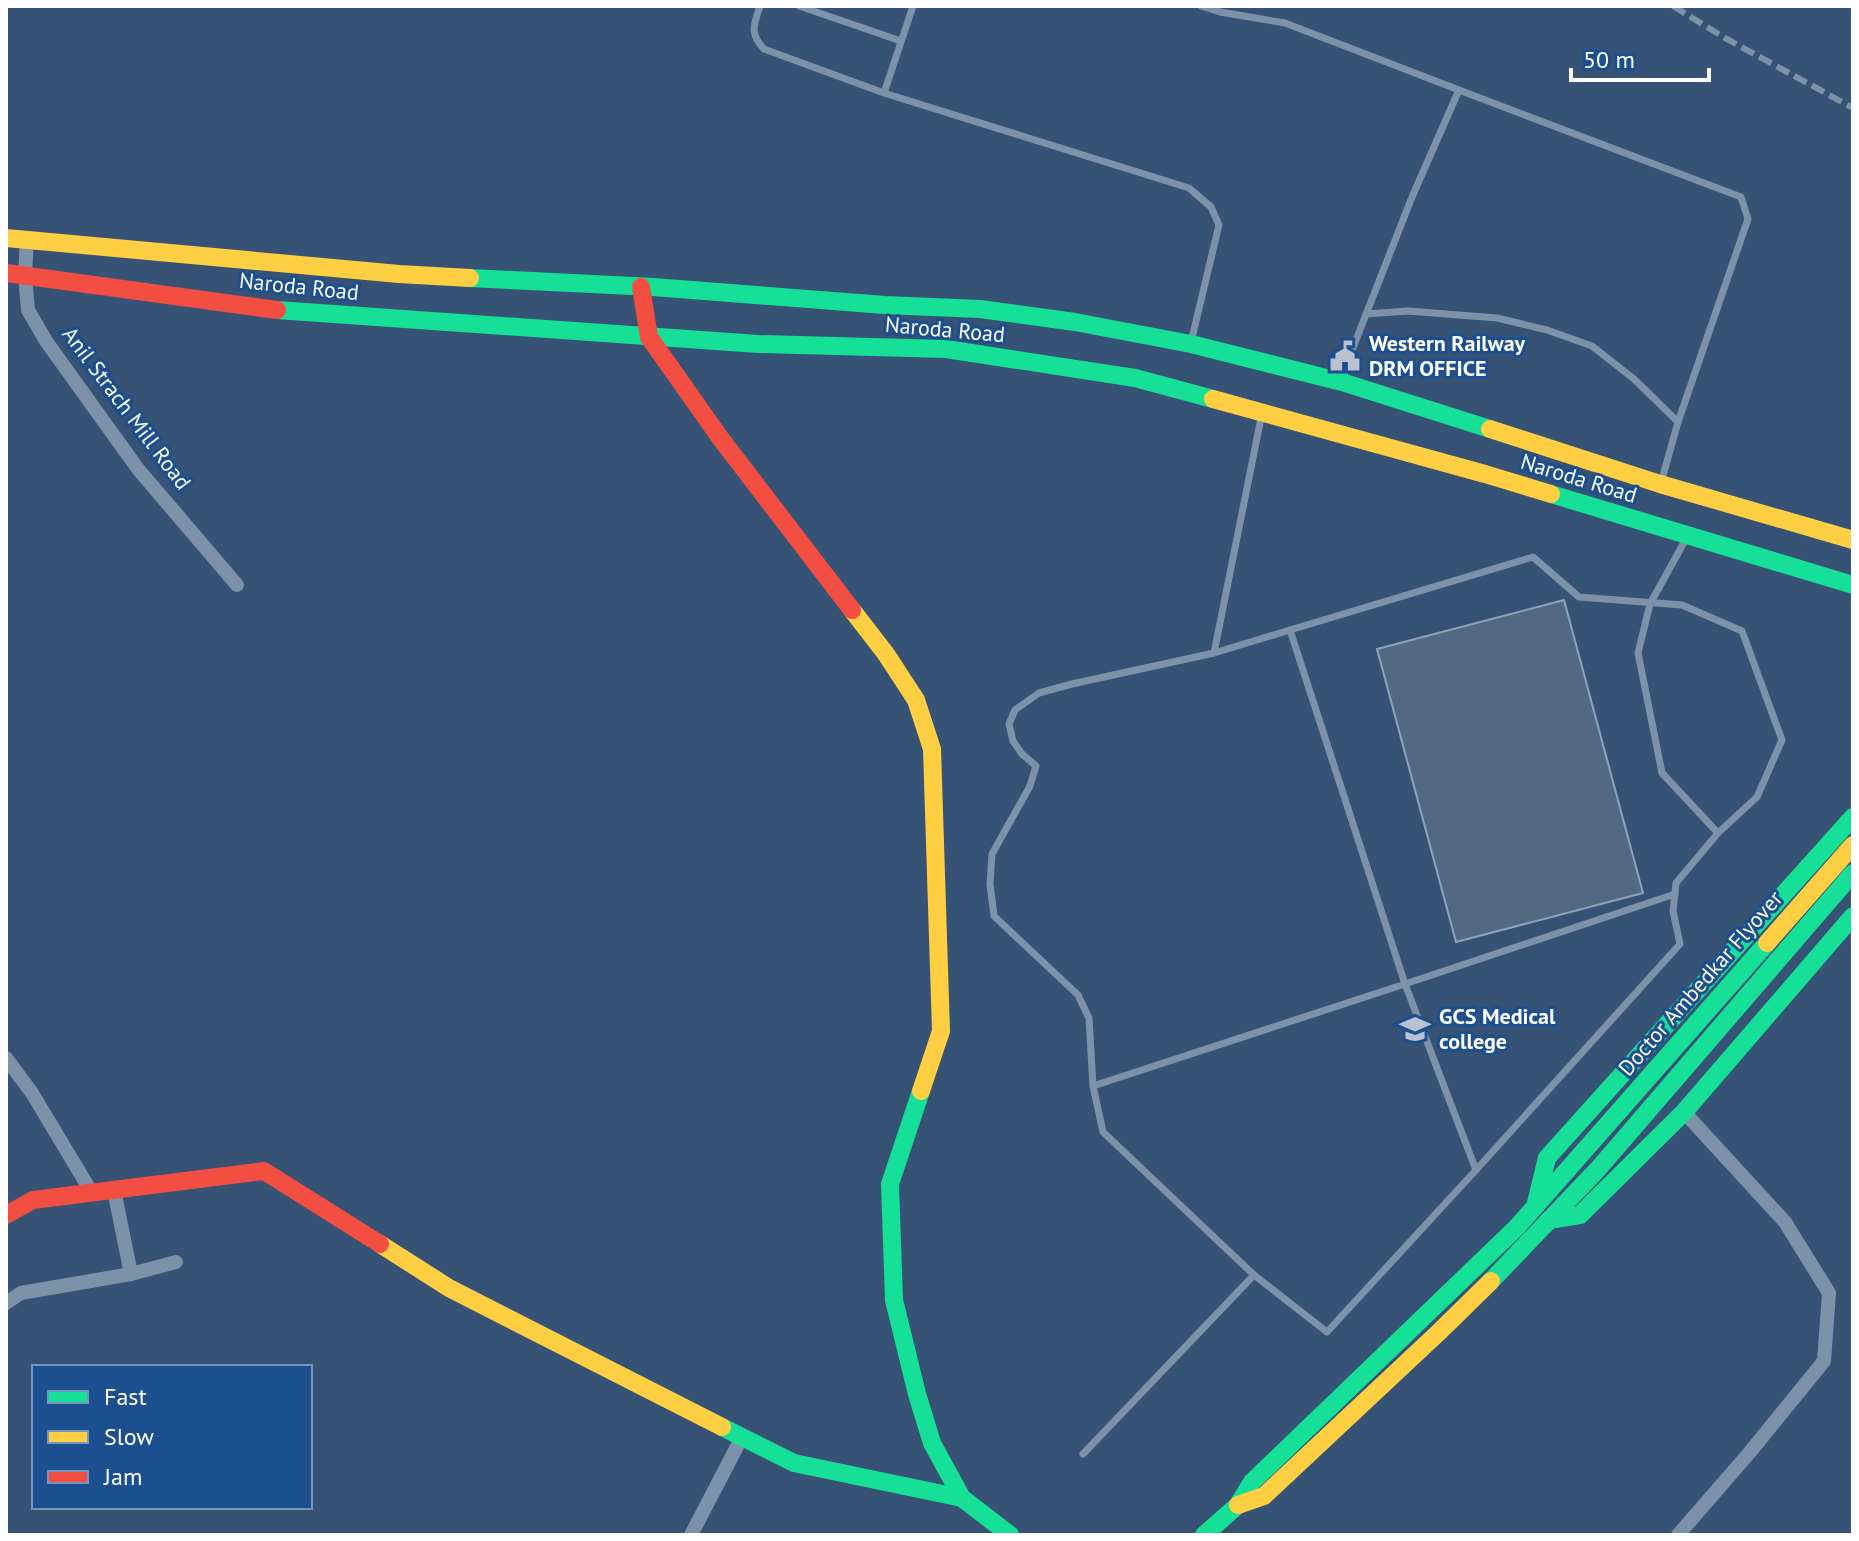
<svg xmlns="http://www.w3.org/2000/svg" width="1859" height="1541" viewBox="0 0 1859 1541" font-family="'PT Sans',sans-serif">
<style>
.building{fill:#526984;stroke:#92a2b6;stroke-width:2}
.lines{fill:none;stroke-linecap:round;stroke-linejoin:round}
.lane{stroke:#7d92a8;stroke-width:7}
.street{stroke:#7d92a8;stroke-width:14}
.fast{stroke:#16e098;stroke-width:18}
.slow{stroke:#ffcf43;stroke-width:18}
.jam{stroke:#f24e42;stroke-width:18}
.rail{stroke:#7e92a7;stroke-width:6;stroke-dasharray:14 6;stroke-linecap:butt}
.labels{text-anchor:middle;dominant-baseline:central;stroke-width:6;stroke-linejoin:round;paint-order:stroke}
.street-label{font-size:22px;fill:#fff;stroke:#1b4f8f}
.poi-label{font-size:22px;font-weight:bold;fill:#fff;stroke:#1b4f8f;text-anchor:start}
</style>
<rect width="100%" height="100%" fill="#365274"/>
<path class="building" d="M1564 600 1643 893 1456 942 1377 649Z"/>
<g class="lines">
<g class="lane">
<path d="M760 6C754 25 749 33 764 49L884 93 1189 188 1211 207 1219 225 1192 338"/>
<path d="M799 6 901 41"/>
<path d="M1201 6 1220 12 1285 23 1459 90 1412 197 1347 363 1343 380"/>
<path d="M1459 90 1741 197 1748 219 1678 422 1662 479"/>
<path d="M884 93 913 6"/>
<path d="M1366 314 1408 311 1497 318 1547 330 1592 346 1634 379 1678 422"/>
<path d="M1290 630 1533 557 1579 597 1682 605 1742 631 1782 740 1757 797 1718 833 1662 773 1638 653 1650 604 1687 537"/>
<path d="M1214 653 1290 630 1405 984 1675 894"/>
<path d="M1093 1086 1405 984 1476 1170 1327 1332 1254 1275 1103 1132 1093 1086 1089 1018 1078 995 994 916 990 884 992 854 1030 786 1036 766 1022 754 1013 741 1009 724 1015 710 1039 693 1072 684 1214 653 1261 418"/>
<path d="M1476 1170 1680 944 1673 911 1676 883 1718 833"/>
<path d="M1083 1454 1254 1275"/>
</g>
<g class="street">
<path d="M27 239 25 276 28 310 46 341 138 469 237 585"/>
<path d="M6 1058 32 1093 92 1193"/>
<path d="M114 1190 131 1274"/>
<path d="M6 1303 21 1293 131 1274 176 1262"/>
<path d="M691 1535 742 1437"/>
<path d="M1678 1535 1750 1452 1824 1361 1829 1293 1785 1222 1684 1112"/>
</g>
<g class="fast">
<path d="M470 278 653 287 885 305 980 309 1075 322 1191 344 1342 382 1490 429"/>
<path d="M277 310 758 344 946 349 1135 378 1213 399"/>
<path d="M1551 494 1853 585"/>
<path d="M921 1091 890 1184 894 1300 917 1394 932 1443 962 1498 1010 1535"/>
<path d="M1536 1203 1547 1158 1853 817"/>
<path d="M1549 1220 1580 1215 1684 1112 1853 916"/>
<path d="M1491 1281 1598 1169 1853 873"/>
<path d="M722 1427 794 1463 962 1498"/>
<path d="M1204 1535 1238 1505 1252 1482 1517 1227 1767 943"/>
</g>
<g class="slow">
<path d="M6 238 399 274 470 278"/>
<path d="M1213 399 1485 474 1551 494"/>
<path d="M1490 429 1660 484 1853 540"/>
<path d="M852 610 886 654 916 700 932 749 941 1031 921 1091"/>
<path d="M1767 943 1853 845"/>
<path d="M380 1244 449 1288 722 1427"/>
<path d="M1238 1505 1264 1496 1438 1333 1491 1281"/>
</g>
<g class="jam">
<path d="M6 273 277 310"/>
<path d="M641 287 649 337 721 439 852 610"/>
<path d="M6 1215 33 1200 264 1171 380 1244"/>
</g>
<path class="rail" d="M1673 6 1725 38 1853 108"/>
</g>
<defs>
<g id="civic-bare" transform="scale(2.4)"><path d="M-.6-6.5H3V-4.5H.6V-3L4-1V1h2V6H-6V1h2V-1L-.6-3ZM-1.2 2.5V6h2.4V2.5Z" fill="#b9c2ce" stroke="#1b4f8f" stroke-width="2.5" paint-order="stroke"/></g>
<g id="school-bare" transform="scale(2.4)"><path d="M0-5L7-2L0 1L-7-2ZM-4 1L0 2.5L4 1V4Q0 6-4 4Z" fill="#b9c2ce" stroke="#1b4f8f" stroke-width="2.5" paint-order="stroke"/></g>
</defs>
<g fill-rule="evenodd">
<use href="#civic-bare" x="1345" y="356"/>
<use href="#school-bare" x="1415" y="1029"/>
</g>
<g class="labels">
<g class="street-label">
<text transform="translate(299 286) rotate(6)">Naroda Road</text>
<text transform="translate(945 329) rotate(5)">Naroda Road</text>
<text transform="translate(127 408) rotate(53)">Anil Strach Mill Road</text>
<text transform="translate(1579 478) rotate(17)">Naroda Road</text>
<text transform="translate(1700 983) rotate(-49)">Doctor Ambedkar Flyover</text>
</g>
<g class="poi-label">
<text x="1369" y="343">Western Railway<tspan x="1369" dy="25">DRM OFFICE</tspan></text>
<text x="1439" y="1016">GCS Medical<tspan x="1439" dy="25">college</tspan></text>
</g>
</g>
<rect width="1859" height="1541" fill="none" stroke="#ffffff" stroke-width="16"/>
<rect x="32" y="1365" width="280" height="144" fill="#1b4f8f" stroke="#7695bc" stroke-width="2"/>
<rect x="48" y="1391" width="40" height="12" fill="#16e098" stroke="#7695bc" stroke-width="2"/>
<text x="104" y="1405" font-size="24" fill="#ffffff">Fast</text>
<rect x="48" y="1431" width="40" height="12" fill="#ffcf43" stroke="#7695bc" stroke-width="2"/>
<text x="104" y="1445" font-size="24" fill="#ffffff">Slow</text>
<rect x="48" y="1471" width="40" height="12" fill="#f24e42" stroke="#7695bc" stroke-width="2"/>
<text x="104" y="1485" font-size="24" fill="#ffffff">Jam</text>
<path d="M1571 68v12h138v-12" fill="none" stroke="#ffffff" stroke-width="4"/>
<text x="1583" y="68" font-size="24" fill="#ffffff" stroke="#1b4f8f" stroke-width="6" paint-order="stroke">50 m</text>
</svg>
